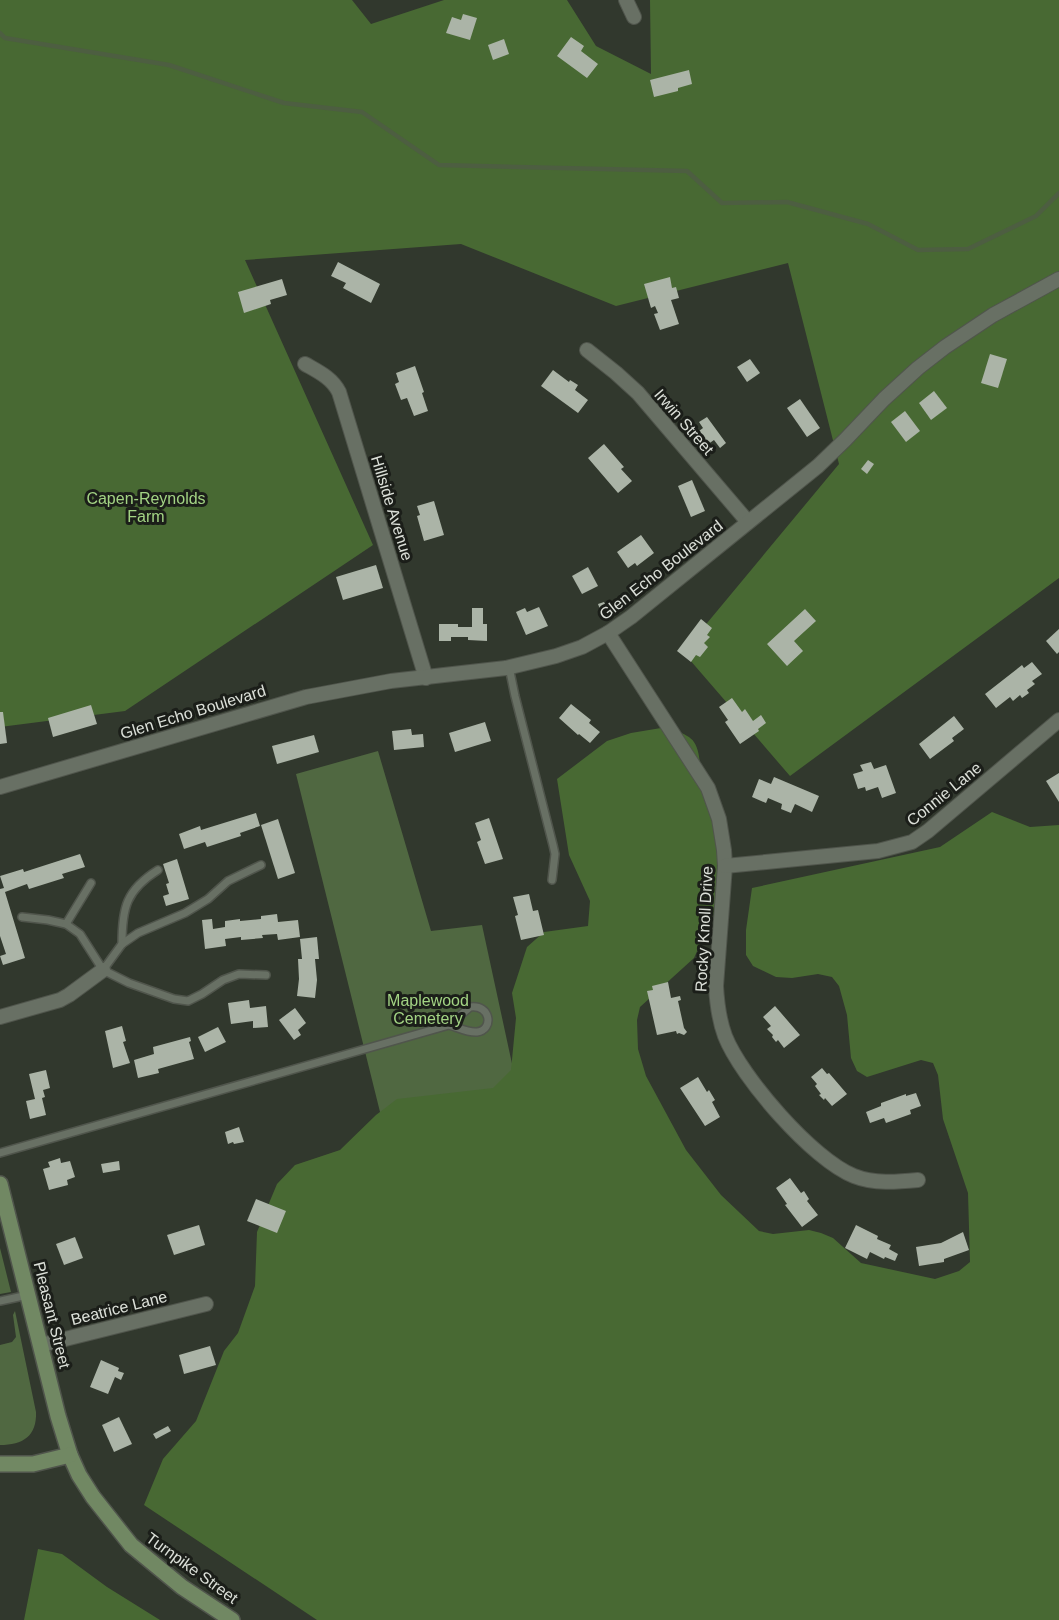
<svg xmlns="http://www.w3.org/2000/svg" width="1059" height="1620" viewBox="0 0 1059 1620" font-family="Helvetica,sans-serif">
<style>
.green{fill:#506841}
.forest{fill:#486933}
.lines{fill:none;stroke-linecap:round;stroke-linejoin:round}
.stream{stroke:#4d5e41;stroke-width:4.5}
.building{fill:#abb4a7}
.lane-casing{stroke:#50554c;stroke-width:10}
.street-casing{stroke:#50554c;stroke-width:16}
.secondary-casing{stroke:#50554c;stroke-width:18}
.lane{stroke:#687064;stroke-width:7}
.street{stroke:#687064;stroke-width:14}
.secondary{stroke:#718863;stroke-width:15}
.labels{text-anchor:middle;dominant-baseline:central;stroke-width:6;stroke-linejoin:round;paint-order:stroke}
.street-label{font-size:16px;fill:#dce0d9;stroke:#1b1e19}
.park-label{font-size:16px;fill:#a3d484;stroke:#1b1e19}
</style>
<rect width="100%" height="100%" fill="#31382d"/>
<g class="green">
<path d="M378 751 431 931 482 925 519 1096 385 1132 296 774Z"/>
<path d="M0 1248 11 1292 0 1294Z"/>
<path d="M15 1311 36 1412C37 1436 23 1445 0 1445V1345L12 1342 16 1337 13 1315Z"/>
</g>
<g class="forest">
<path d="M0 0H352L371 24 444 0H567L596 46 651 74 650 0H1059V578L790 776 683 652 839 464 788 263 616 306 461 244 245 260 373 545 125 711 0 727Z"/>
<path d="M667 727C690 737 697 736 700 763L720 850 723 893 694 958 640 1007 637 1020 638 1049 646 1076 686 1150 721 1195 759 1231 773 1234 809 1230 821 1233 833 1238 861 1263 935 1279 959 1271 970 1262 968 1193 943 1119 938 1075 933 1063 921 1060 867 1077 857 1071 851 1058 847 1015 839 986 832 977 818 974 792 978 776 977 753 966 746 955V930L752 888 940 847 992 812 1030 827 1059 825V1620H317L144 1505 163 1459 196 1421 224 1351 238 1333 255 1286 257 1232 277 1184 295 1165 340 1150 376 1115 397 1099 493 1088 511 1070 516 1018 512 993 527 947 544 932 588 926 590 901 569 855 557 779 607 741 631 733Z"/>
<path d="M38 1549 62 1554 107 1587 160 1620H24Z"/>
</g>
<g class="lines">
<path class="stream" d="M0 33 5 38 169 65 284 103 362 112 439 165 687 171 722 203 787 202 868 224 918 250 968 249 1036 216 1059 193"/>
</g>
<g class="building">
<path d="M463 14 477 18 470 40 446 33 452 17 461 20Z"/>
<path d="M571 37 584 46 581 51 598 64 587 78 557 56Z"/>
<path d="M504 39 509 54 493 60 488 45Z"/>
<path d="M689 70 692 84 678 88V91L654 97 650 80Z"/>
<path d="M338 262 380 284 371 303 343 288 346 283 331 276Z"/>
<path d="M670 277 672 288 676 287 679 298 671 300 679 324 660 330 654 314 658 313 655 306 651 308 644 284Z"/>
<path d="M282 279 287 295 270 300 271 304 244 313 238 292Z"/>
<path d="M990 354 1007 359 998 388 981 383Z"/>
<path d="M750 359 760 373 747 382 737 367Z"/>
<path d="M415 366 424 392 422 393 428 411 414 416 407 398 401 400 395 384 399 382 396 373Z"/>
<path d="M553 370 569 382 570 380 578 385 575 390 588 400 578 413 541 386Z"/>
<path d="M934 391 947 408 931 420 919 403Z"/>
<path d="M800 399 820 428 807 437 787 408Z"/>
<path d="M905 411 920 431 906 442 891 422Z"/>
<path d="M707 417 726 443 720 448 714 440 704 447 695 434 703 428 699 422Z"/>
<path d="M604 444 624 467 621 469 632 481 618 493 588 458Z"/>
<path d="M868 460 874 464 867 474 861 469Z"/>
<path d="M692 480 705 511 691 517 678 486Z"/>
<path d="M434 501 444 535 424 541 417 516 420 515 417 506Z"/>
<path d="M641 535 654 553 637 566 635 563 628 568 617 552Z"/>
<path d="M376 565 383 588 343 600 336 577Z"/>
<path d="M588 567 598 586 582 594 572 576Z"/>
<path d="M604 602 609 612 602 615 598 604Z"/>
<path d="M539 607 548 626 526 635 516 612 525 608 527 612Z"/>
<path d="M472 608H483V624H487V641L468 640V637H451V641H439V624H458V627H472Z"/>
<path d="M805 609 816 621 794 641 803 651 787 666 767 644Z"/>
<path d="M701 619 712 628 707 635 710 637 704 643 708 647 700 657 696 655 691 662 677 651Z"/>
<path d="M1059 629V652L1057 654 1046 641Z"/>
<path d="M1032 662 1042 674 1032 681 1035 684 1027 690 1029 693 1022 698 1020 695 1013 701 1010 697 996 708 985 694 1022 665 1024 668Z"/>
<path d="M732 698 742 712 745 709 753 721 761 715 766 723 758 729 759 731 740 744 725 722 728 720 719 707Z"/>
<path d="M571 704 591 720 589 723 600 732 590 743 579 734 578 735 559 718Z"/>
<path d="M91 705 97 724 53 737 48 718Z"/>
<path d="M0 712H3L7 743 0 744Z"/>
<path d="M954 716 964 729 952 738 954 741 930 759 919 744Z"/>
<path d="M485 722 491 741 455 752 449 733Z"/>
<path d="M411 729 412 735 423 734 424 747 394 750 392 731Z"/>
<path d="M314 735 319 752 277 764 272 746Z"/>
<path d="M871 762 874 769 886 765 896 793 882 798 878 787 866 791 865 787 858 789 853 774 863 771 860 765Z"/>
<path d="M1059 773V802L1046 781Z"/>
<path d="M774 777 819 796 812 812 795 804 791 813 781 809 782 804 768 798 766 803 752 797 759 779 771 784Z"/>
<path d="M256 813 260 826 240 833 241 836 207 847 205 842 184 849 179 834 200 826 201 830Z"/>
<path d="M489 818 503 859 485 864 477 842 481 840 475 823Z"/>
<path d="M278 819 295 873 278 879 261 825Z"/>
<path d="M80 854 85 867 62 874 64 878 29 889 27 884 5 892 25 958 3 965 0 956 6 954 0 936V889L4 888 0 876 23 869 24 872Z"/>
<path d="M177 859 189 899 166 906 163 896 169 894 166 884 169 883 163 864Z"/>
<path d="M529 894 533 911 538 910 544 935 521 940 515 916 518 915 513 897Z"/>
<path d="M277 914 278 922 298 920 300 937 278 940 277 934 262 935 263 938 241 940V937L225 939 226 946 205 949 202 920 212 919 213 929 225 927V921L240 919V921L261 919V916Z"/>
<path d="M317 937 319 959H315L317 980 315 998 297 996 299 979 298 959H302L300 939Z"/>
<path d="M668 982 671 998 680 996 681 1000 678 1001 684 1028 687 1032 684 1035 679 1033 677 1034 676 1031 657 1035 647 991 653 990 652 986Z"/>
<path d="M249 1000 250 1008 266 1006 268 1027 253 1028V1021L231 1024 228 1003Z"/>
<path d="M775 1006 800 1035 784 1048 778 1040 776 1042 772 1037 773 1035 767 1029 771 1026 763 1017Z"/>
<path d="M295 1008 306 1023 298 1030 301 1035 294 1040 279 1020Z"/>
<path d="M122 1026 126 1041 123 1042 130 1063 113 1068 105 1031Z"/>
<path d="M218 1027 226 1042 205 1052 198 1037Z"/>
<path d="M190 1037 191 1041 189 1042 194 1059 158 1069 159 1073 138 1078 134 1060 154 1054 153 1047Z"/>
<path d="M822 1068 827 1074 829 1073 847 1094 832 1106 825 1098 824 1100 819 1095 821 1094 815 1086 817 1084 811 1077Z"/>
<path d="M46 1070 50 1088 43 1090 45 1097 42 1098 46 1115 30 1119 26 1101 35 1099 29 1074Z"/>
<path d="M698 1077 707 1092 709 1090 715 1100 712 1102 720 1117 705 1126 680 1088Z"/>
<path d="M916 1093 921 1106 910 1110 911 1114 886 1123 884 1118 870 1123 866 1112 881 1106V1103L906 1094V1096Z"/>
<path d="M239 1127 244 1142 234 1144 233 1142 228 1144 225 1132Z"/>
<path d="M60 1158 61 1163 70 1161 75 1177 67 1180 68 1185 49 1190 43 1169 50 1167 48 1162Z"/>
<path d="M119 1161 120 1170 103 1173 101 1164Z"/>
<path d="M790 1178 801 1193 804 1191 809 1199 807 1201 818 1215 802 1227 785 1205 787 1204 776 1188Z"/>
<path d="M256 1199 286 1211 277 1233 247 1221Z"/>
<path d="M199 1225 205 1245 174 1255 167 1235Z"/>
<path d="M856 1225 878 1236 877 1239 891 1245 889 1249 898 1254 895 1261 885 1257 884 1259 870 1252 867 1259 845 1248Z"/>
<path d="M963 1232 969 1250 944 1259V1262L919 1266 916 1247 941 1243Z"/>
<path d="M75 1237 83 1258 64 1265 56 1244Z"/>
<path d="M210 1346 216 1365 184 1374 179 1355Z"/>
<path d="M101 1360 119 1368 118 1371 124 1373 121 1380 115 1377 108 1394 90 1387Z"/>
<path d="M119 1417 132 1444 114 1452 102 1425Z"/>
<path d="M168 1426 171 1431 156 1439 153 1434Z"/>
</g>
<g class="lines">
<g class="lane-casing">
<g id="lane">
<path d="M509 667 515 696 553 845 555 854 552 880"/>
<path d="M22 917 48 920 66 924 80 934 103 970 129 983 174 999 188 1001 202 994 223 980 239 974 266 975"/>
<path d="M66 924 91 883"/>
<path d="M122 944C122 908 126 890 158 870"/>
<path d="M103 970 122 944 138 933 185 913 208 899 228 881 261 865"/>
<path d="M0 1153 449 1025 470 1007C491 1004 494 1030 477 1032 468 1033 457 1027 449 1025"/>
<path d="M0 1301 28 1295"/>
</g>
</g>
<g class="street-casing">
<g id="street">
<path d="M626 0 634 17"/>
<path d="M587 350 616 373 638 393 748 522"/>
<path d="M305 364C319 372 332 378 339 392L426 678"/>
<path d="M608 633 708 788 719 819 724 850 725 866 716 986C717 1004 719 1020 725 1036 741 1077 813 1160 854 1176 874 1184 897 1182 918 1180"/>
<path d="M0 787 306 697 391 681 506 668 556 656 582 647 608 633 631 617 818 466 845 440 884 399 918 368 945 347 993 315 1059 279"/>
<path d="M725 866 878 851 912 842 928 831 1059 720"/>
<path d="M0 1017 60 1000 69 995 103 970"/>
<path d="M41 1345 206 1304"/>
</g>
</g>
<g class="secondary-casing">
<g id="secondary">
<path d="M0 1184 58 1416 70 1455 79 1475 93 1497 131 1545 182 1587 232 1620"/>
<path d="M0 1464H33L70 1455"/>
</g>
</g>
<use href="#lane" class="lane"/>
<use href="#street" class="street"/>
<use href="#secondary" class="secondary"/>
</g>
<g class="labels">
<g class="street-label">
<text transform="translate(684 422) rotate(49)">Irwin Street</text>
<text transform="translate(392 508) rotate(73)">Hillside Avenue</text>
<text transform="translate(661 570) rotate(-38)">Glen Echo Boulevard</text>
<text transform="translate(193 712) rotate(-17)">Glen Echo Boulevard</text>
<text transform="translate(944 794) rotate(-39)">Connie Lane</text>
<text transform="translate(704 929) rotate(-87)">Rocky Knoll Drive</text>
<text transform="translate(119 1308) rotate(-14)">Beatrice Lane</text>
<text transform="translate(52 1315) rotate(76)">Pleasant Street</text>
<text transform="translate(192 1568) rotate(36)">Turnpike Street</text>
</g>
<g class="park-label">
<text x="146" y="498">Capen-Reynolds<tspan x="146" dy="18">Farm</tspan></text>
<text x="428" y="1000">Maplewood<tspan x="428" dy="18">Cemetery</tspan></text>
</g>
</g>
</svg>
